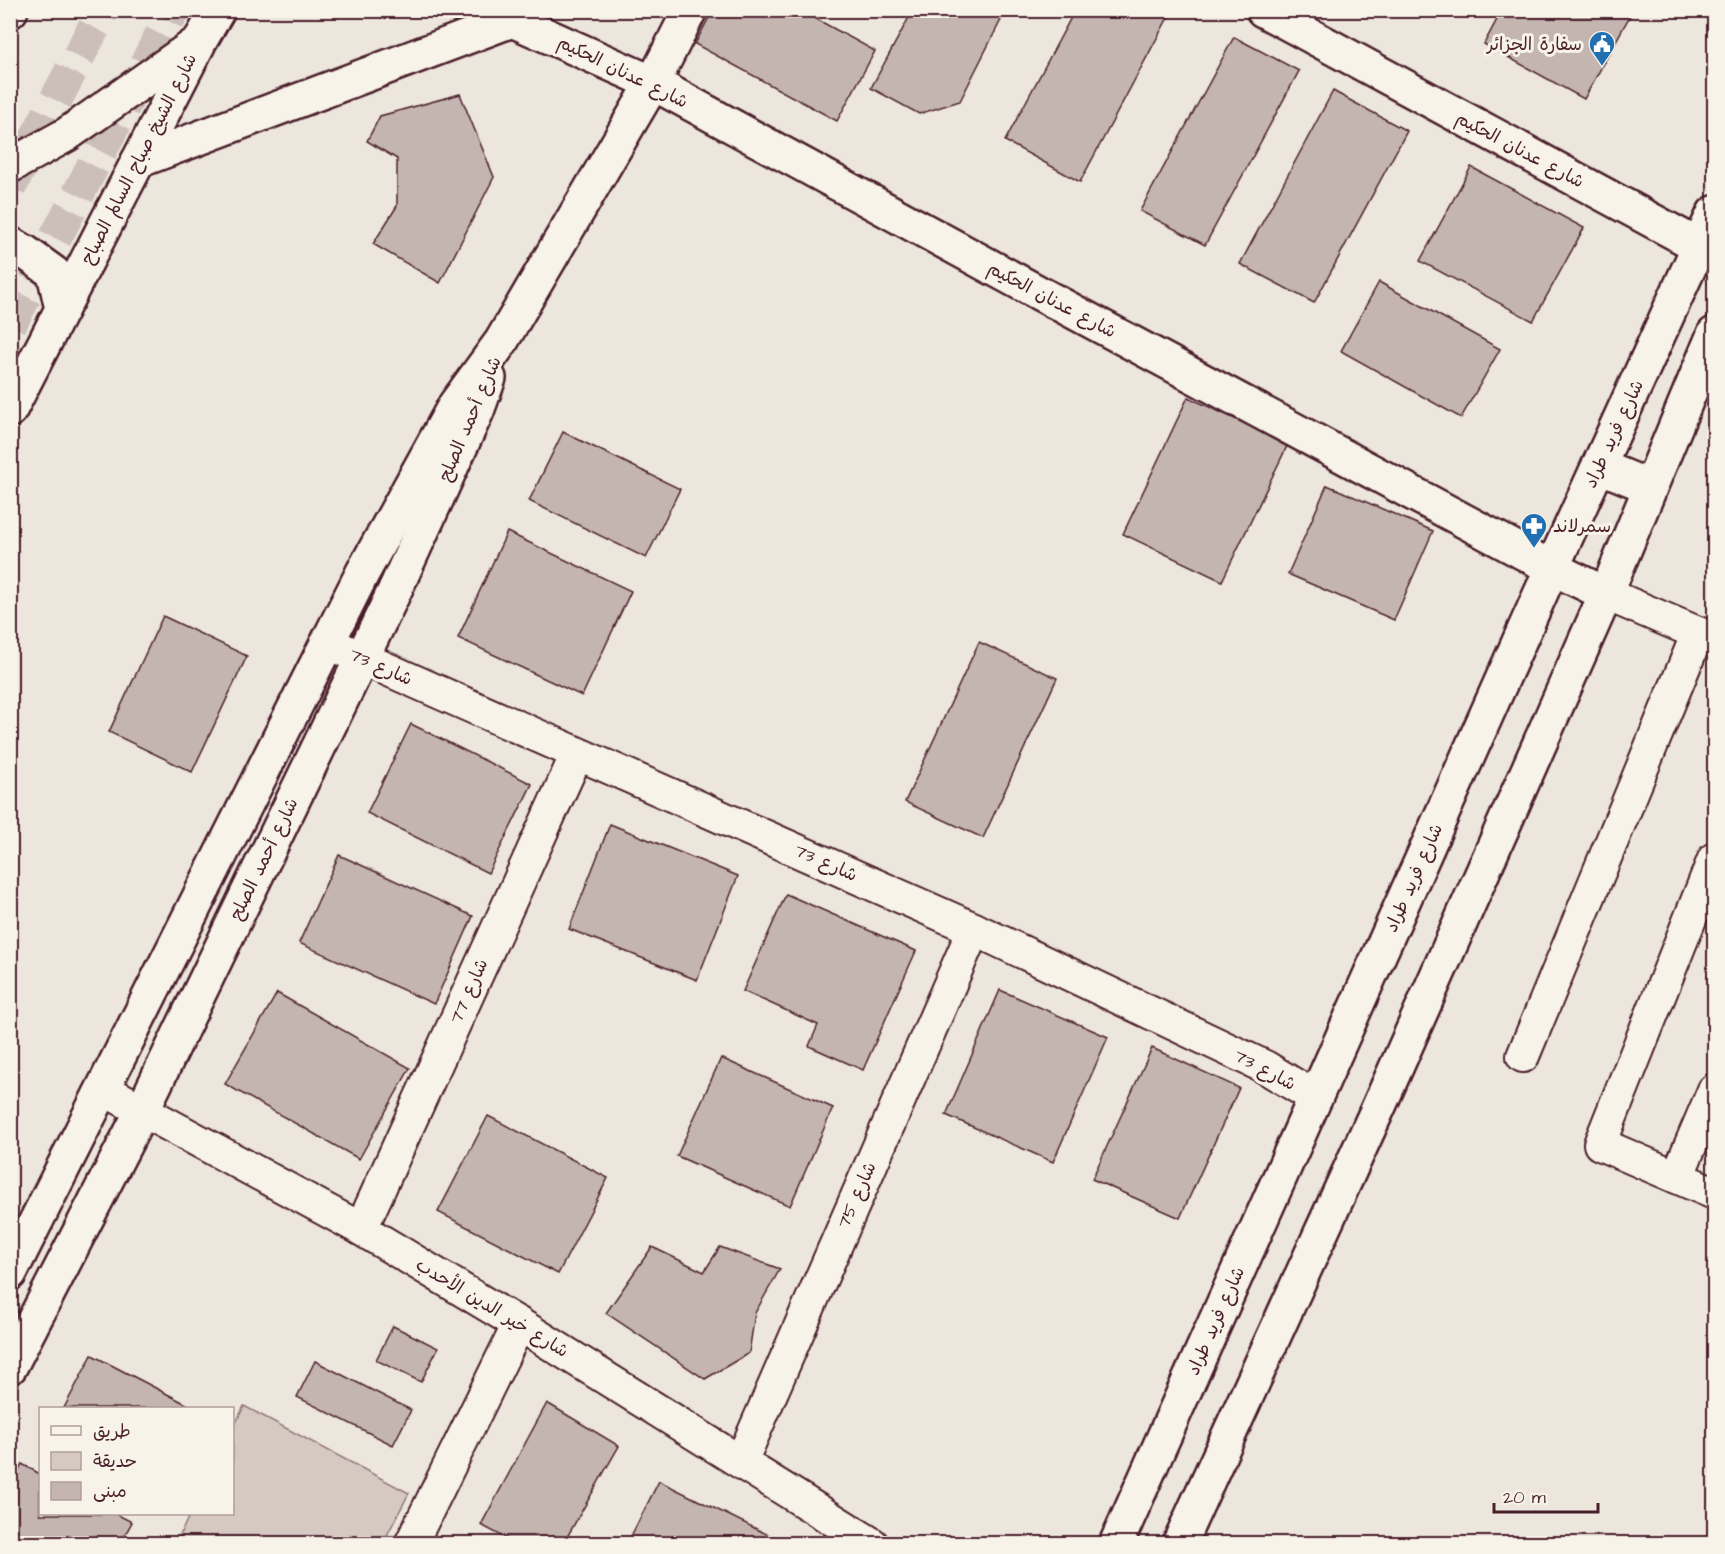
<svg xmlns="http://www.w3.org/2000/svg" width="1725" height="1554" viewBox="0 0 1725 1554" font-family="'Architects Daughter','Playpen Sans Arabic',sans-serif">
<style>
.green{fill:#d5c9c2;stroke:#907476;stroke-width:1.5}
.building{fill:#c4b5b0;stroke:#4a1f2b;stroke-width:1.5}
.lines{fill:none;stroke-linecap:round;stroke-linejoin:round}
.motorway-tunnel{stroke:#ccbeb9;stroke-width:33;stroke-dasharray:33 16;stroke-linecap:butt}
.minor-casing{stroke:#4a1f2b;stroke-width:36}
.tertiary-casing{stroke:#4a1f2b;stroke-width:38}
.secondary-casing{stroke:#4a1f2b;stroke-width:38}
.motorway-casing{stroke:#4a1f2b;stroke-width:38}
.minor{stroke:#f7f3e8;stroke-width:32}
.tertiary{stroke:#f7f3e8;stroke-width:33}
.secondary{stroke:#f7f3e8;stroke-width:33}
.motorway{stroke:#f7f3e8;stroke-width:33}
.labels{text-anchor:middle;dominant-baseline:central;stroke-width:6;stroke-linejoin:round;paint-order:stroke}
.poi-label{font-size:18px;fill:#4a1f2b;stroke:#f7f3e8;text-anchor:end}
.street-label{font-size:18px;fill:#4a1f2b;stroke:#f7f3e8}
</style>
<rect width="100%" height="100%" fill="#ece6dd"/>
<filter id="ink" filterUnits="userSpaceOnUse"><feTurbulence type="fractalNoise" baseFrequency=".0167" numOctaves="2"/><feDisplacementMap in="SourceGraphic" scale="12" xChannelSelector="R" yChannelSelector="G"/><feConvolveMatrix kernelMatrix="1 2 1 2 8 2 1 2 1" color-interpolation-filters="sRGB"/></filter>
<g filter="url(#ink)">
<path class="green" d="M244 1406 409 1493 383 1543H176L190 1514H232L233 1429Z"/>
<g class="building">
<path d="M713 10H800L875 51 837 121 695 44Z"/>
<path d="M913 10H1006L960 101 919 114 871 88Z"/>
<path d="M1075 10H1172L1080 182 1005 141Z"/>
<path d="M1502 10H1633L1584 99 1484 44Z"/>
<path d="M1234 37 1299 71 1205 245 1140 211Z"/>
<path d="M1333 91 1407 131 1314 303 1240 264Z"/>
<path d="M460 94 494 177 440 283 373 244 397 206V159L367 141 380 116Z"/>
<path d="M1471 167 1584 228 1533 321 1420 261Z"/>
<path d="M1379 282 1500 349 1461 418 1341 351Z"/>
<path d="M1188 397 1288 444 1222 581 1123 534Z"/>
<path d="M563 432 680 489 646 558 529 501Z"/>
<path d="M1327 485 1433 531 1394 620 1288 574Z"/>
<path d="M507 532 631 591 582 696 458 638Z"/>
<path d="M163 616 247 656 192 772 109 732Z"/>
<path d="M979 642 1057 678 983 838 905 802Z"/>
<path d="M411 724 532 784 488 873 367 813Z"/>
<path d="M610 824 738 876 697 980 569 929Z"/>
<path d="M339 855 473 916 434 1004 299 943Z"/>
<path d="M786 894 916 951 863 1070 809 1046 818 1025 743 991Z"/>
<path d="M1000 990 1108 1037 1053 1162 946 1115Z"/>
<path d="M277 993 410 1068 359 1159 225 1084Z"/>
<path d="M1152 1048 1239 1088 1180 1218 1092 1179Z"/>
<path d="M721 1058 833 1108 790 1206 677 1156Z"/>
<path d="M488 1116 608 1178 558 1274 438 1212Z"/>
<path d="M652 1247 704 1272 720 1247 780 1269 755 1313 749 1353 705 1379 606 1313Z"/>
<path d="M393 1326 438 1348 421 1382 376 1360Z"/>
<path d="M92 1355 194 1408H64Z"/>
<path d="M315 1361 411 1410 393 1445 297 1397Z"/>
<path d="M547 1403 619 1446 563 1544H517L481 1525Z"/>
<path d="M22 1464 40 1474V1514H116L132 1522 120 1544H10V1486Z"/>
<path d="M659 1481 787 1544H627Z"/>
</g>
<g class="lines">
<g class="motorway-tunnel">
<path d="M10 187 103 10"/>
<path d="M10 325 174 10"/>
</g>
<g class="minor-casing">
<g id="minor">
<path d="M1606 594 1714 640"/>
<path d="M328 643 974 929 1265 1067 1316 1098"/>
<path d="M1714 859 1600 1144 1714 1193"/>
<path d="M1523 1056 1698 633"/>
<path d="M103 1089 361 1229 519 1324 872 1544"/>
<path d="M1677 1177 1714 1090"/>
<path d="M361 1229 577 754"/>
<path d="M741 1462 974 929"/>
<path d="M411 1544 519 1324"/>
</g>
</g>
<g class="tertiary-casing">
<g id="tertiary">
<path d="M495 10 512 20 653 83 1039 293 1552 568 1606 594"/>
<path d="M1263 10 1714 254"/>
<path d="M10 11 11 10"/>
<path d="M138 161 512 20"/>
<path d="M10 166 66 135 196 44"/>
<path d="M62 309 200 41 218 10"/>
<path d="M10 1273 363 572 455 405 501 342 653 83 690 10"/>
<path d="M10 1367 142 1111 394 592 477 411 489 378"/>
</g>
</g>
<g class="secondary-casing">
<g id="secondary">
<path d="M1599 466 1650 487"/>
<path d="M1116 1544 1552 568 1714 213"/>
<path d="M1179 1544 1380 1104 1606 594 1714 334"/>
</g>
</g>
<g class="motorway-casing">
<path id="motorway" d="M10 244 25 252 54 273 62 309 10 410"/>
</g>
<use href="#minor" class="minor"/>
<use href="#tertiary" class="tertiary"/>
<use href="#secondary" class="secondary"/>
<use href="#motorway" class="motorway"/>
</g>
</g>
<defs>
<g id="civic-pin" transform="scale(1.35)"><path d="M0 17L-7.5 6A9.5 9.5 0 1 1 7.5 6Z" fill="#1f6fb2" stroke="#f7f3e8"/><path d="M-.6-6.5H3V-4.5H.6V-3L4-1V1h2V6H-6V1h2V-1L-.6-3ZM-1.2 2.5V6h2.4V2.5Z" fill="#fff"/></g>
<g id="pharmacy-pin" transform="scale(1.35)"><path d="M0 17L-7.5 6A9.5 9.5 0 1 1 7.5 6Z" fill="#1f6fb2" stroke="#f7f3e8"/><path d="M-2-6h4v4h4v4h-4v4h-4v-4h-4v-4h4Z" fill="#fff"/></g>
</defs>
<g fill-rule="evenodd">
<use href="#civic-pin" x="1602" y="44"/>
<use href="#pharmacy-pin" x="1534" y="526"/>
</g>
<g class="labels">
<g class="poi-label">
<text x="1582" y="44">سفارة الجزائر</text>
<text x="1553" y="526" text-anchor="start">سمرلاند</text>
</g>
<g class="street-label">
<text transform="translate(623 72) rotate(26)">شارع عدنان الحكيم</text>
<text transform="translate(1520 150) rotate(28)">شارع عدنان الحكيم</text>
<text transform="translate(139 159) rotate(-63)">شارع الشيخ صباح السالم الصباح</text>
<text transform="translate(1052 300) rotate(28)">شارع عدنان الحكيم</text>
<text transform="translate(470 419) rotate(-67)">شارع أحمد الصلح</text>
<text transform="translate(1614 434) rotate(-65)">شارع فريد طراد</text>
<text transform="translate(381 667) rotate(24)">شارع 73</text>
<text transform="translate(264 859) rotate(-64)">شارع أحمد الصلح</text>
<text transform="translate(826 863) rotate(24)">شارع 73</text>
<text transform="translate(1414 878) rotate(-66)">شارع فريد طراد</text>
<text transform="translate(469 991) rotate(-66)">شارع 77</text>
<text transform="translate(1265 1070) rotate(28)">شارع 73</text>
<text transform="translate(857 1195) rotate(-66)">شارع 75</text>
<text transform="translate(492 1308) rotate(31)">شارع خير الدين الأحدب</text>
<text transform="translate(1216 1321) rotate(-66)">شارع فريد طراد</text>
</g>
</g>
<rect width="1725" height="1554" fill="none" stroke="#f7f3e8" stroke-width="36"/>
<rect x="18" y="18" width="1689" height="1518" fill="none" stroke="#4a1f2b" stroke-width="2" filter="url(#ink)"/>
<rect x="39" y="1407" width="195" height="108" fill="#f7f3e8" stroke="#b29e9c" stroke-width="1.5"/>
<rect x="51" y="1426" width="30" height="9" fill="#f7f3e8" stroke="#b29e9c" stroke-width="1.5"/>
<text x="93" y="1437" font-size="18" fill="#4a1f2b">طريق</text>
<rect x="51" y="1452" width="30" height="18" fill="#d5c9c2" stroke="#b29e9c" stroke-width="1.5"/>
<text x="93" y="1467" font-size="18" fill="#4a1f2b">حديقة</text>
<rect x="51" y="1482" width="30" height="18" fill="#c4b5b0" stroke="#b29e9c" stroke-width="1.5"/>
<text x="93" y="1497" font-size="18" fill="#4a1f2b">مبنى</text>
<path d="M1494 1503v9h104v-9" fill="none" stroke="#4a1f2b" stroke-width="3"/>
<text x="1503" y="1503" font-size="18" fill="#4a1f2b" stroke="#f7f3e8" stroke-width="4.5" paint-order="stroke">20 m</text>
</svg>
